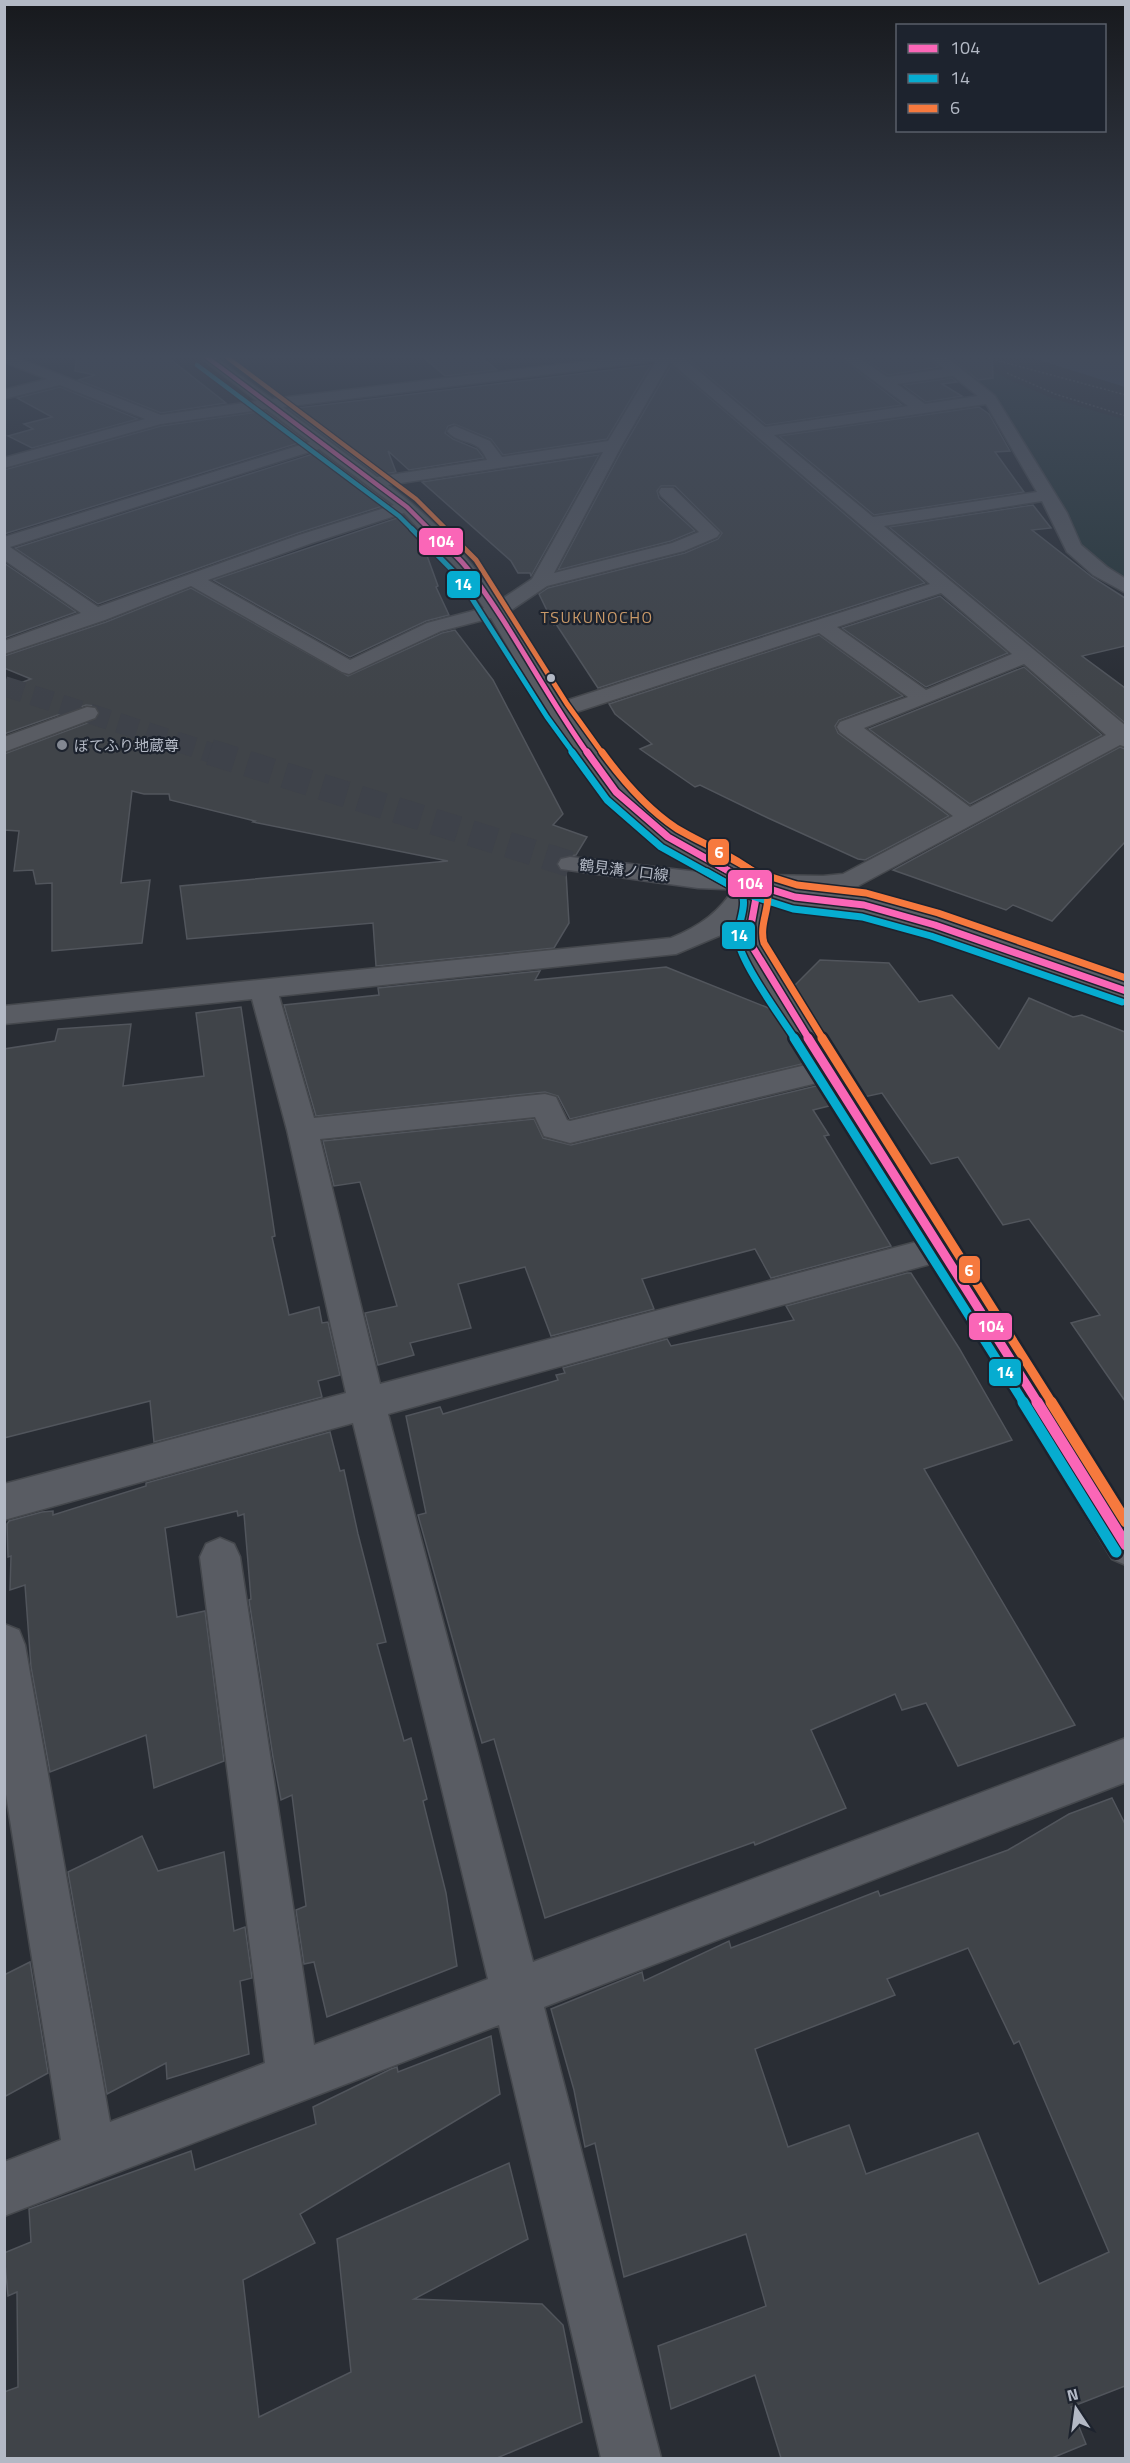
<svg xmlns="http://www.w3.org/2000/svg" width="1130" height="2463" viewBox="0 0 1130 2463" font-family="'Titillium Web','Noto Sans JP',sans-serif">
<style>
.green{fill:#27373a}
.water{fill:#39465d}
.building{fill:#404449;stroke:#51555c;stroke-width:1.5;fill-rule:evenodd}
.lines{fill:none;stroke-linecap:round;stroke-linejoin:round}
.minor-tunnel-far1{stroke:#3e424a;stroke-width:20;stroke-dasharray:20 10;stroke-linecap:butt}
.minor-tunnel{stroke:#3e424a;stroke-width:26;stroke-dasharray:26 13;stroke-linecap:butt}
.minor-casing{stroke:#45484d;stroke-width:3}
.major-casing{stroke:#474a51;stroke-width:3}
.path{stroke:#565b60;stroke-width:1.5;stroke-dasharray:2 2;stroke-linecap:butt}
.minor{fill:#595c63;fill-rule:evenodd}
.major{fill:#5b5e65;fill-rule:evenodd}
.bus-1-far4-casing{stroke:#1d232e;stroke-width:7}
.bus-1-far3-casing{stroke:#1d232e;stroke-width:8}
.bus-1-far2-casing{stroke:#1d232e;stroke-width:10}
.bus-1-far1-casing{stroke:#1d232e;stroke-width:14}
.bus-1-casing{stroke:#1d232e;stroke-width:16}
.bus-2-far4-casing{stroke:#1d232e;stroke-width:7}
.bus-2-far3-casing{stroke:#1d232e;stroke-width:8}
.bus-2-far2-casing{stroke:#1d232e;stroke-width:10}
.bus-2-far1-casing{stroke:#1d232e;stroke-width:14}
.bus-2-casing{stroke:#1d232e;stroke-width:16}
.bus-3-far4-casing{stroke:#1d232e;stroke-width:7}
.bus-3-far3-casing{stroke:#1d232e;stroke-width:8}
.bus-3-far2-casing{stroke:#1d232e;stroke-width:10}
.bus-3-far1-casing{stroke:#1d232e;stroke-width:14}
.bus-3-casing{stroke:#1d232e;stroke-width:16}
.bus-1-far4{stroke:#fa66b7;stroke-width:4.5}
.bus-1-far3{stroke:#fa66b7;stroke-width:5}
.bus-1-far2{stroke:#fa66b7;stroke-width:7}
.bus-1-far1{stroke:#fa66b7;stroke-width:9}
.bus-1{stroke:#fa66b7;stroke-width:11}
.bus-2-far4{stroke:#06acd0;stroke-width:4.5}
.bus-2-far3{stroke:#06acd0;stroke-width:5}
.bus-2-far2{stroke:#06acd0;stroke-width:7}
.bus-2-far1{stroke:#06acd0;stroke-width:9}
.bus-2{stroke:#06acd0;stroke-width:11}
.bus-3-far4{stroke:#f6793e;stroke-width:4.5}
.bus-3-far3{stroke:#f6793e;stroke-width:5}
.bus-3-far2{stroke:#f6793e;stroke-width:7}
.bus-3-far1{stroke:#f6793e;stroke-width:9}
.bus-3{stroke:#f6793e;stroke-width:11}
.bus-dot{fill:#b3b9c5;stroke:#1d232e;stroke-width:2}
.poi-dot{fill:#838892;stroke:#1d232e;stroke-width:2}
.labels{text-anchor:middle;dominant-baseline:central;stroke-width:4.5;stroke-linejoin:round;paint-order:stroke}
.far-poi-label{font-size:15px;fill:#b3b9c5;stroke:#1d232e;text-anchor:start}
.far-street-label{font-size:15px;fill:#b3b9c5;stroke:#1d232e}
.far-neighbourhood-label{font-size:16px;letter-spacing:1.5px;fill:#ca9a69;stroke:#1d232e}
.line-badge{stroke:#1d232e;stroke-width:2}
.badge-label{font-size:16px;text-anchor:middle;font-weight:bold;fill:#fff}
</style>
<rect width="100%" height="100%" fill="#292d34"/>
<path class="green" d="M947 355H965L1008 379 1049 397 1125 420V579L1079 545 995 399Z"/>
<path class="water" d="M1023 355H1125V387Z"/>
<g class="building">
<path d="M77 355H165L226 403 161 413 78 380 95 375 75 371Z"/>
<path d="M421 355H478L497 370 445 376Z"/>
<path d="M683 355H837L902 405 766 425Z"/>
<path d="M858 355H927L939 367 888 375Z"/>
<path d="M947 355H992L993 378 978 380Z"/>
<path d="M651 365 607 439 503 455 491 439 454 424 448 426 445 433 453 439 477 449 484 458 409 470 388 451 396 472 378 475 289 409Z"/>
<path d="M671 365 925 583 598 688 556 624 554 625 539 594 548 588 685 553 718 539 722 533 675 486H661L657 491 659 498 695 531 671 541 558 570 624 446Z"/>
<path d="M952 378 957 382 942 384 962 396 926 402 903 385Z"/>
<path d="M60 387 138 419 32 448 8 436 33 429 24 424 52 417 17 398Z"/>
<path d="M979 407 989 414 1010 451 995 452 1024 492 874 515 779 436Z"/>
<path d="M265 411 305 441 4 534V470L161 426Z"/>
<path d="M319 452 389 504 298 533 98 604 15 548Z"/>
<path d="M599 455 531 576 530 573H518L511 561 422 482Z"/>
<path d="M1033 505 1051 528 1032 530 1092 577 1125 598V646L1082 656 1125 688V723L889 527Z"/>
<path d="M403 516 418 531 438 586 436 587 449 615 426 621 350 657 213 580Z"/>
<path d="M4 563 76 612 4 638Z"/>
<path d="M191 588 348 676 442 633 455 630 493 680 563 814 553 825 587 837 576 855 561 857 556 863 559 870 566 872 569 923 554 948 376 966 373 923 187 939 180 886 448 861 253 822 255 821 170 800 169 794H144L132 791 121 883 150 880 142 943 52 951V883L36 884 33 870 14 871 19 831 4 830V754L96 720 100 712 95 706 86 705 4 734V689L31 679 4 668V656L106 622Z"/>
<path d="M940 596 1008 653 926 687 842 628Z"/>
<path d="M819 635 903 696 839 720 835 726 838 733 949 816 865 860 858 859 768 818 700 785 695 787 640 749 652 744 615 714 609 704Z"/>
<path d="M1024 667 1102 735 970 804 869 729Z"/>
<path d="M1120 747 1125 749V842L1052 921 1013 905 1006 910 893 870Z"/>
<path d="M820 960 889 963 919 1002 952 995 999 1049 1029 998 1073 1017 1082 1015 1125 1032V1401L1071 1323 1100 1315 1029 1219 1003 1225 958 1157 931 1164 882 1093 864 1097 792 988Z"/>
<path d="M666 967 771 1009 773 1007 806 1063 570 1119 558 1096 545 1092 316 1116 284 1005 379 995 378 988 540 971 535 980Z"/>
<path d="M241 1007 275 1236 272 1237 289 1315 319 1307 322 1323 328 1322 340 1375 318 1381 322 1397 154 1442 150 1401 4 1438V1049L55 1041 58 1029 131 1024 123 1086 204 1076 196 1013Z"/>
<path d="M820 1085 833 1105 813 1110 829 1135 824 1136 891 1246 771 1278 755 1249 642 1279 654 1309 551 1336 525 1267 458 1284 471 1328 410 1343 414 1355 378 1365 365 1313 397 1306 360 1182 334 1186 323 1141 534 1119 543 1138 571 1145Z"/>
<path d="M907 1273H911L959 1348 1012 1440 924 1469 1075 1725 958 1766 926 1703 902 1710 895 1694 811 1730 846 1808 755 1845 754 1842 545 1918 494 1739 482 1743 471 1705 418 1515 426 1513 406 1416 440 1407 443 1414 558 1380 556 1375 565 1373 563 1368 667 1339 671 1346 794 1320 786 1306Z"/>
<path d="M330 1432 340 1471 344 1470 358 1534 386 1642 377 1644 404 1741 411 1738 427 1799 423 1801 446 1893 457 1966 327 2017 314 1962 304 1964 296 1910 306 1906 292 1795 281 1800 273 1757 249 1600 251 1599 244 1514 238 1516 237 1511 165 1528 177 1617 205 1611 224 1761 154 1788 146 1735 50 1772 31 1667 25 1585 10 1590 11 1556 8 1557 7 1524 9 1521 42 1512 53 1511V1515L146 1486V1483Z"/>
<path d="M1112 1798 1125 1824V2386L1071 2407 1086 2444 1052 2458H781L755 2375 671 2409 658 2346 766 2306 746 2234 624 2277 595 2143 585 2147 574 2090 551 2009 642 1972 644 1981 729 1941 731 1948 878 1891 880 1896 1008 1850 1069 1814ZM968 1948 1014 2044 1019 2041 1109 2252 1039 2284 978 2133 866 2174 849 2125 788 2147 755 2049 895 1995 887 1979Z"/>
<path d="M142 1836 158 1871 224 1852 234 1931 245 1927 252 1978 240 1981 249 2054 167 2079 166 2063 107 2094 68 1872Z"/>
<path d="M30 1962 48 2073 4 2097V1975Z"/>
<path d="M491 2036 500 2094 300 2214 315 2243 243 2280 259 2417 351 2372 337 2239 509 2163 528 2239 414 2299 542 2304 563 2325 582 2422 497 2458H4V2392L18 2387 17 2292 8 2296 4 2253 31 2242 29 2209 191 2151 195 2170 316 2124 313 2107 391 2069 397 2067 398 2072Z"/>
</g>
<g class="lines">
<path class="minor-tunnel-far1" d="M4 686 215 754"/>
<path class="minor-tunnel" d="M210 752 570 864"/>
<g class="minor-casing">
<g id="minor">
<path d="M4 355H10L161 415 257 401 197 355H212L272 399 641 355H680L765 427 908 406 839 355H855L887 377 944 369 929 355H944L995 396 1067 513 1081 545 1107 567 1126 579V593L1093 575 1067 552 1042 501 884 526 1126 726V747L1120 745 858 886 823 892 768 891 770 903 763 938 775 965 954 1239 1126 1510V1565L1112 1559 934 1263 388 1414 533 1962 1126 1738V1782L544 2007 661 2458H601L499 2025 4 2216V2162L61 2140 4 1782V1624L19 1630 25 1645 110 2122 265 2063 200 1557 206 1544 220 1538 234 1544 240 1557 314 2045 488 1979 353 1423 4 1520V1484L346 1393 287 1130 252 999 4 1024V1006L671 938C700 926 720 912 736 885 711 871 684 859 660 843 589 794 535 692 491 618L441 631 349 674 342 672 191 586 105 620 4 654V641L81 613 4 560V537L310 442 266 409 161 424 4 468V458L145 419 60 385 4 399V390L47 379 4 362ZM656 361 608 441 502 457 490 441 455 426 450 428 447 431C456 442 468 440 478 447 482 450 485 456 487 460L377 477 283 407ZM670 362 930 584 562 702 507 613 547 586 684 551 717 537 720 533 673 488H661L659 492 661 496 699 532 672 543 554 573 622 445ZM953 376 978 396 925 404 897 384ZM986 404 1037 492 873 517 774 435ZM319 449 394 505 299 535 98 607 10 547ZM603 452 532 579 499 601C468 556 432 517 388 485ZM404 513 459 571 484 608 427 623 350 660 208 580 312 543ZM941 593 1012 654 926 690 837 627ZM819 633 908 697 840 722 837 727 840 732 953 816 843 874 823 876 755 875 677 832 624 787 570 714ZM1024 664 1106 735 970 807 864 728ZM740 916 737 938 740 948 810 1064 570 1121 567 1120 556 1097 545 1094 314 1118 279 996 676 954 721 935ZM821 1082 920 1241 380 1384 320 1139 535 1117 544 1136 570 1143Z"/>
<path d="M87 707 95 708 98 713 95 718 4 752V737Z"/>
</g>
</g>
<g class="major-casing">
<path id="major" d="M570 857 698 872 750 875 798 890 864 897 944 919 1126 981V1000L926 931 862 913 795 905 748 890 698 888 561 869 558 864 561 859Z"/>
</g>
<g class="path">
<path d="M988 358 1126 395"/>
<path d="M1007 373 1055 394 1126 416"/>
</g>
<use href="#minor" class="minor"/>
<use href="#major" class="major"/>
<g class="bus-1-far4-casing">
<path id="bus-1-far4" d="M204 355 407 507 430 530"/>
</g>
<g class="bus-1-far3-casing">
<path id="bus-1-far3" d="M428 529C441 542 456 554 467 568 512 627 545 694 588 754"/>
</g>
<g class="bus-1-far2-casing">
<g id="bus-1-far2">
<path d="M587 752 616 792 668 837 750 883 756 898 750 931 752 946 809 1039"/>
<path d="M713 862 750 883 795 897 864 905 935 925 1126 991"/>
</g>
</g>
<g class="bus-1-far1-casing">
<path id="bus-1-far1" d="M808 1038 1038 1403"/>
</g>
<g class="bus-1-casing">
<path id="bus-1" d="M1037 1402 1126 1545"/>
</g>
<g class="bus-2-far4-casing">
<path id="bus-2-far4" d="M197 365 399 516 413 530"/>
</g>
<g class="bus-2-far3-casing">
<path id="bus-2-far3" d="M412 529 457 575 547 717 574 754"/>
</g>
<g class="bus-2-far2-casing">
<g id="bus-2-far2">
<path d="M572 752 607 800 661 847 742 892C747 908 738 921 738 938 738 959 782 1019 795 1039"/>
<path d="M707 872 746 894 793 909 862 917 931 936 1122 1002"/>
</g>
</g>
<g class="bus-2-far1-casing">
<path id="bus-2-far1" d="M794 1038 1024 1403"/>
</g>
<g class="bus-2-casing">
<path id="bus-2" d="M1023 1402 1116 1552"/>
</g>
<g class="bus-3-far4-casing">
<path id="bus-3-far4" d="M224 355 416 499 447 530"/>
</g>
<g class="bus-3-far3-casing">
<path id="bus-3-far3" d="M445 529 476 560 567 704 603 754"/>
</g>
<g class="bus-3-far2-casing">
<g id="bus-3-far2">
<path d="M602 752C623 781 646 808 676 828 696 841 755 865 765 884 774 904 758 922 764 943L823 1039"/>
<path d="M719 852 755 872 797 885 866 893 938 913 1126 978"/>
</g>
</g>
<g class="bus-3-far1-casing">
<path id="bus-3-far1" d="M822 1038 1052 1403"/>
</g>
<g class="bus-3-casing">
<path id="bus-3" d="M1051 1402 1126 1522"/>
</g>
<use href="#bus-1-far4" class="bus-1-far4"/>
<use href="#bus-1-far3" class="bus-1-far3"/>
<use href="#bus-1-far2" class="bus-1-far2"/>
<use href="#bus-1-far1" class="bus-1-far1"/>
<use href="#bus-1" class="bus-1"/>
<use href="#bus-2-far4" class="bus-2-far4"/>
<use href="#bus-2-far3" class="bus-2-far3"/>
<use href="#bus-2-far2" class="bus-2-far2"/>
<use href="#bus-2-far1" class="bus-2-far1"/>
<use href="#bus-2" class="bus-2"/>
<use href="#bus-3-far4" class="bus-3-far4"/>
<use href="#bus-3-far3" class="bus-3-far3"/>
<use href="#bus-3-far2" class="bus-3-far2"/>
<use href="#bus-3-far1" class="bus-3-far1"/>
<use href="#bus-3" class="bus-3"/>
</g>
<linearGradient id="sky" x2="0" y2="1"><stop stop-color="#17191d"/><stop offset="0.51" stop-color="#434c5c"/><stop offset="1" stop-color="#434c5c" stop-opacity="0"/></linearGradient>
<rect width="1130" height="699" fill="url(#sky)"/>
<circle class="bus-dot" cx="551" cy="678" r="5"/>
<circle class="poi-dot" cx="62" cy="745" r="6"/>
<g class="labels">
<g class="far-poi-label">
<text x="74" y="745">ぼてふり地蔵尊</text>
</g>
<g class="far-street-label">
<text transform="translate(624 870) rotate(7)">鶴見溝ノ口線</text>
</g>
<g class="far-neighbourhood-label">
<text x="597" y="617">TSUKUNOCHO</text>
</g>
</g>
<g class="line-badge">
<rect x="418" y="527" width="46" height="29" rx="6" fill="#fa66b7"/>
<rect x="446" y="570" width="35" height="29" rx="6" fill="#06acd0"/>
<rect x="707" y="838" width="23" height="28" rx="6" fill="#f6793e"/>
<rect x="727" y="869" width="46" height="29" rx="6" fill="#fa66b7"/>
<rect x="721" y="921" width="35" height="29" rx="6" fill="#06acd0"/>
<rect x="958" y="1255" width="23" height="29" rx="6" fill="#f6793e"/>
<rect x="968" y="1312" width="45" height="29" rx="6" fill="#fa66b7"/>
<rect x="988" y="1358" width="34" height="29" rx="6" fill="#06acd0"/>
</g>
<g class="badge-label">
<text x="441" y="547">104</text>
<text x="463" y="590">14</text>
<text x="719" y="858">6</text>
<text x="750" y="889">104</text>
<text x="739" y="941">14</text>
<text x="969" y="1276">6</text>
<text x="991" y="1332">104</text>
<text x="1005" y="1378">14</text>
</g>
<rect width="1130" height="2463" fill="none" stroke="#b3b9c5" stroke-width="12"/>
<rect x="896" y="24" width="210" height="108" fill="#1d232e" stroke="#595f6a" stroke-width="1.5"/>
<rect x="908" y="44" width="30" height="9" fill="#fa66b7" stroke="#595f6a" stroke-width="1.5"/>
<text x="950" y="54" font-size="18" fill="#b3b9c5">104</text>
<rect x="908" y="74" width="30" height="9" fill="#06acd0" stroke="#595f6a" stroke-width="1.5"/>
<text x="950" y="84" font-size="18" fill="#b3b9c5">14</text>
<rect x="908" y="104" width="30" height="9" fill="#f6793e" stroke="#595f6a" stroke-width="1.5"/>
<text x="950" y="114" font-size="18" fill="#b3b9c5">6</text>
<g transform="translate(1076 2409) rotate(347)" stroke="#1d232e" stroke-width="4.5" paint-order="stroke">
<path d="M0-4.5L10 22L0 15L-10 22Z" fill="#b3b9c5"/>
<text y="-9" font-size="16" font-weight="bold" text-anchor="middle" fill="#b3b9c5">N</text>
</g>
</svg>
